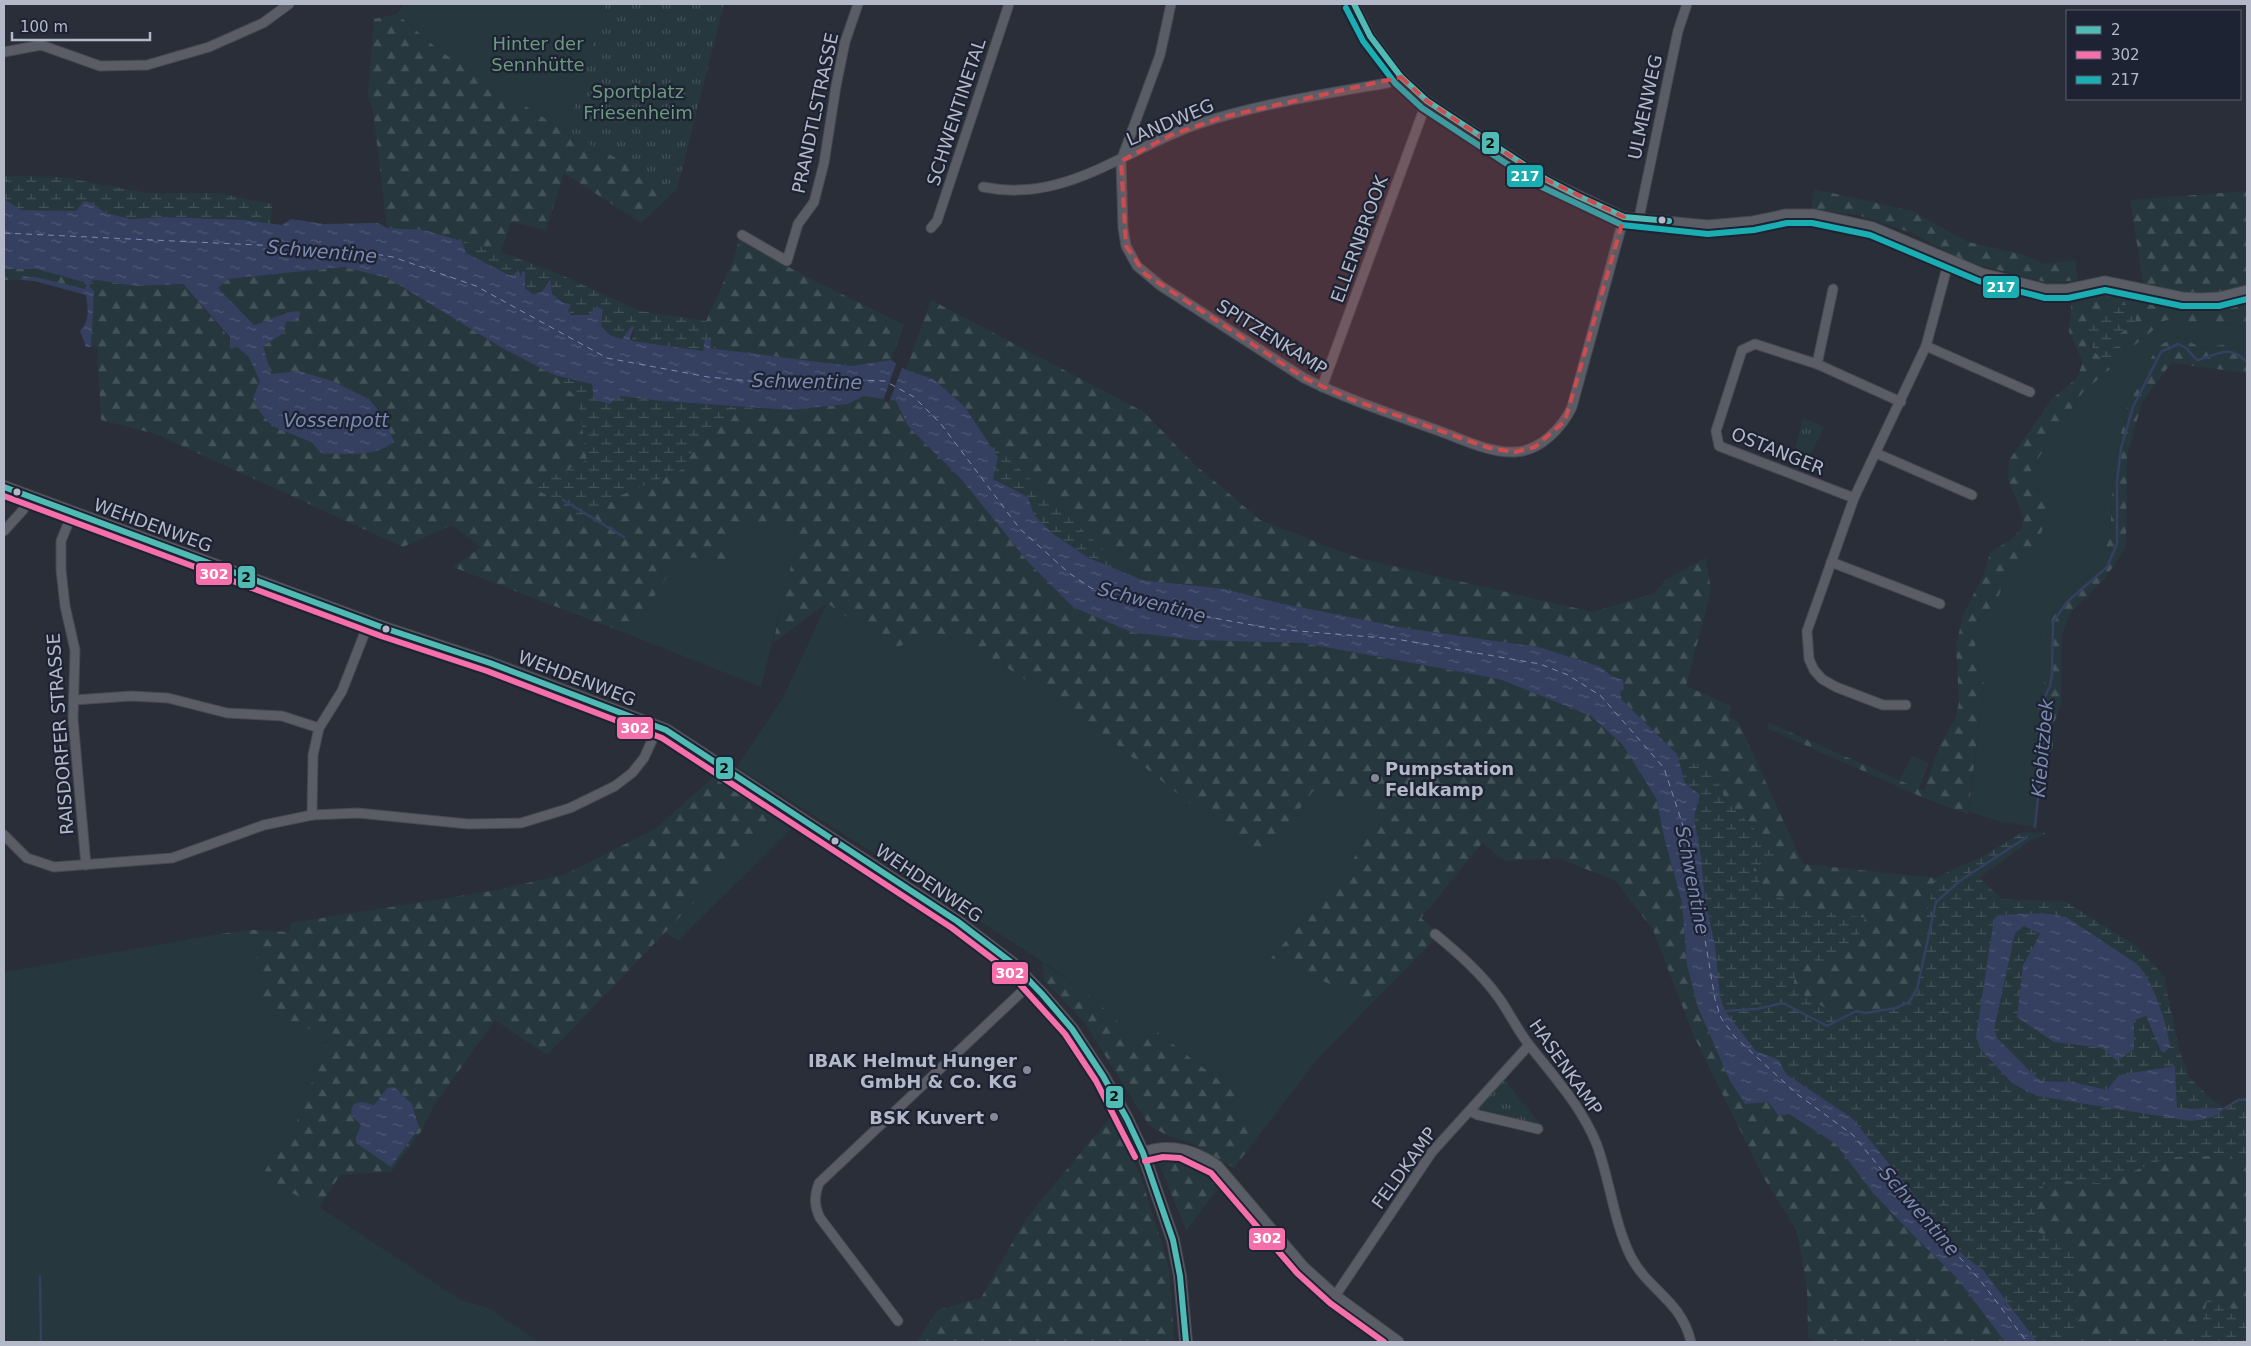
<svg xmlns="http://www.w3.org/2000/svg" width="2251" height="1346" viewBox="0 0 2251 1346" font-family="'DejaVu Sans',sans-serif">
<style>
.green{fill:#27373e}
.forest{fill:url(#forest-firs);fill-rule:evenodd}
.wetland{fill:url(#wetland-marsh);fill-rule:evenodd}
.park{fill:url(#park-tufts)}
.water{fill:url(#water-ripples)}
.pier{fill:#2a2e38}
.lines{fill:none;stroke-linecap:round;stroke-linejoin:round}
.stream{stroke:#353f60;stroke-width:2.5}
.ferry{stroke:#7c8ab1;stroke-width:1;stroke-dasharray:6 5;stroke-linecap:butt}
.minor-casing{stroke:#464951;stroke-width:11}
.tertiary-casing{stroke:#464951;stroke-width:13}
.secondary-casing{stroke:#464951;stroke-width:14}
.minor{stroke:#5a5d66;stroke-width:9}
.tertiary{stroke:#5a5d66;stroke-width:11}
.secondary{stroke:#595b64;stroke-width:12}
.bus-1-casing{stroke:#1d2333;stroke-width:10}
.bus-2-casing{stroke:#1d2333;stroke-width:10}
.bus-3-casing{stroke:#1d2333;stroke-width:10}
.bus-1{stroke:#50bbb4;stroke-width:6}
.bus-2{stroke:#f56faa;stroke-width:6}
.bus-3{stroke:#1aaeb2;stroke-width:6}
.marked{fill:#ce4c50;fill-opacity:0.2;stroke:#ce4c50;stroke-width:4;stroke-dasharray:10 6;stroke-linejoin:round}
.bus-dot{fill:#b4b9c9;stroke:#1d2333;stroke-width:2}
.poi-dot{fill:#848896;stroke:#1d2333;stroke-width:2}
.labels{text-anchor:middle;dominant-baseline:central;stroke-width:4.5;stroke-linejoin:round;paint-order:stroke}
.park-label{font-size:18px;fill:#6b9a7e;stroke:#1d2333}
.street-label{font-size:18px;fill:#b4b9c9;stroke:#1d2333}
.poi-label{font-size:18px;font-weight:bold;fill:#b4b9c9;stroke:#1d2333;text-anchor:end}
.water-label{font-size:19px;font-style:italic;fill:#7c8ab1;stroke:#1d2333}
.line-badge{stroke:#1d2333;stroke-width:2}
.badge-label{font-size:14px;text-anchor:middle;font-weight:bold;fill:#fff}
.pale-badge-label{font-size:14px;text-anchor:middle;font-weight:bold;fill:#111}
</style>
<defs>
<pattern id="forest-firs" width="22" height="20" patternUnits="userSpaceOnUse" patternTransform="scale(1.25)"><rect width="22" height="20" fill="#27373e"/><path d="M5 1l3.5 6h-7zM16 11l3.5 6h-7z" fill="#445259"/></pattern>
<pattern id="wetland-marsh" width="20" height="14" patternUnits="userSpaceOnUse" patternTransform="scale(1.25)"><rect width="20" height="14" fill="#27373e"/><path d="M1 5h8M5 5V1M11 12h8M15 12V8" fill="none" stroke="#445259"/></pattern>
<pattern id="park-tufts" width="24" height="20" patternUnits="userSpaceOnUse" patternTransform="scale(1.25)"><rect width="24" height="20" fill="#27373e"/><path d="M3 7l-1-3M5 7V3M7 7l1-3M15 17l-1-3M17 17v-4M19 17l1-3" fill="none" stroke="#445259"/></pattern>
<pattern id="water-ripples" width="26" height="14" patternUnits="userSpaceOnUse" patternTransform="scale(1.25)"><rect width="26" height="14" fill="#353f60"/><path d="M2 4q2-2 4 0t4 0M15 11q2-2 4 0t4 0" fill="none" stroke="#505975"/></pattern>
</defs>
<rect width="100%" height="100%" fill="#2a2e38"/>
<g class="green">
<path d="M404 4H606L566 132 440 51 397 14Z"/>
<path d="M2166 320 2247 326V351L2225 344 2203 349 2183 338 2171 339 2157 347 2128 403 2114 463 2110 537 2099 566 2055 612 2048 628 2046 678 2037 703 2034 749 2043 762 2035 827 2001 822 1969 812 1984 684 1974 654 1979 615 1995 606 2011 563 2028 553 2041 492 2034 486 2031 469 2083 392 2126 352Z"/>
<path d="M732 523H802L761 687 630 635 679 557 729 560Z"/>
<path d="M827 603 894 650 915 637 962 638 1073 710 1256 856 1292 819 1313 791 1349 806 1355 799 1369 804 1375 815C1361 864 1304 918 1271 958L1372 1003 1316 1061 1259 1135 1224 1111 1237 1094 1147 1024 1134 1039C1092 990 1035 957 981 922 900 869 818 818 737 767L783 698Z"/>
<path d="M1912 756 1929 763 1919 789 1899 780Z"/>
<path d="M777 816 794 826 678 941 664 932Z"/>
<path d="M218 934 219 940 255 936 261 1009 329 1037 297 1121 262 1177 319 1207 461 1300 489 1308 539 1342H4V972Z"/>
</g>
<g class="forest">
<path d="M397 14 440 51 566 132 677 189 641 223 564 173 546 230 511 222 501 252 424 230 387 228 373 110 368 96 374 19Z"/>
<path d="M1814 189 1912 211 1968 242 2021 254 2044 264 2075 260 2078 280 2049 283 1967 262 1912 233 1858 215 1811 209Z"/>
<path d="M2247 191V326L2166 320 2126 352 2115 343 2116 336 2135 323 2137 305 2093 316 2089 345 2110 369 2083 392 2031 469 2034 486 2047 501V513L2039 541 2028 553 2011 563 1995 606 1979 615 1974 654 1984 684 1968 814 1926 799 1767 728 1769 723 1924 791 1940 745 1955 719 1959 703 1956 646 1963 615 1983 576 1990 553 2013 538 2021 528 2024 519 2008 479 2009 460 2052 399 2077 378 2083 362 2069 332 2072 296 2106 293 2139 297 2143 282 2130 200Z"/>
<path d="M739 240 803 275 904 325 891 360 851 366 716 349 706 321 733 261Z"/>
<path d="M344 267 388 278 502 348 554 375 578 399 587 460 584 520 619 496 683 469 695 445 739 407 790 410 848 404 864 396 897 401 908 426 962 480 1029 563 1073 607 1131 632 1193 640 1303 643 1499 679 1591 716 1622 744 1656 798 1664 837 1682 903 1687 965 1698 1008 1730 1081 1745 1104 1768 1102 1779 1116 1789 1114 1837 1144 1872 1192 1911 1233 1956 1277 2005 1342H1816L1808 1337 1807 1288 1797 1231 1762 1175 1693 1034 1653 930 1616 881 1558 858 1505 861 1482 843 1421 918 1435 930 1433 941 1372 1003 1271 958C1304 919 1361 864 1375 815L1369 804 1355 800 1349 806 1313 791 1292 819 1257 857 1073 710 962 639 915 637 894 650 827 603 773 643 801 523H732L729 560 679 557 630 635 453 567 481 547 452 525 403 547 156 434 101 420 97 348 91 347V282L97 280 135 286 183 284 237 347 249 357 257 371 272 426 311 442 322 454 342 453 369 399 332 381 299 371 271 375 262 346 284 333 285 311 273 320 254 325 218 288 228 279Z"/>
<path d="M4 269H37L87 283 86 289 22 276 21 280H4Z"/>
<path d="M931 300 1144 412 1193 463 1260 520 1358 558 1593 612 1655 593 1665 580 1706 558 1711 590 1686 686 1731 706 1729 717 1738 721 1803 864 1935 878 1925 921 1930 928 1917 989 1909 1002 1896 1008 1865 1013 1856 1012 1842 1019 1792 988 1799 961 1865 918 1811 909 1765 892 1753 869 1778 853 1725 799 1715 775 1677 754 1622 700 1620 692 1623 680 1611 676 1601 667 1539 647 1405 628 1279 603 1225 589 1142 580 1096 543 983 434 965 407 906 370Z"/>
<path d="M2183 338 2203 349 2225 344 2245 349 2247 351V373L2171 363 2142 403 2127 455 2126 547 2106 577 2070 613 2062 635 2061 704 2053 726V749L2043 762 2034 749 2037 703 2046 678 2048 628 2055 612 2099 566 2110 537 2114 463 2128 403 2157 347 2171 339Z"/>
<path d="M716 775 777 816 547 1055 495 1020 435 1104 422 1130 391 1172 340 1175 319 1207 261 1177 297 1121 329 1037 261 1009 255 936 219 940 218 934 254 930 289 932 291 923 497 890 566 874 655 829ZM387 1088 419 1128 391 1166 356 1137 361 1125V1101L374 1105Z"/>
<path d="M1042 963C1078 986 1106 1006 1134 1039L1147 1024 1237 1094 1225 1111 1259 1135 1234 1168 1191 1143 1168 1136 1149 1125 1084 1022 1044 980Z"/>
<path d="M1112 1115 1141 1177 1170 1271 1174 1342H916L938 1310 981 1298 1025 1220Z"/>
<path d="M1174 1156C1195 1156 1211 1166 1224 1181L1186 1230 1159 1163Z"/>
<path d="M2213 1156 2247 1160V1316L2208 1298 2197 1342H2068L2031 1229 2045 1180 2101 1183 2170 1157Z"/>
</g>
<g class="wetland">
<path d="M4 176 62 177 147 193H219L272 204 271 224 244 220 164 217 132 219 105 213 92 203 76 211 21 210 4 199Z"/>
<path d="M462 241 501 252 559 274 640 311 706 321 716 349 710 348 706 338 703 351 632 341 634 327 623 339 610 335 601 326 603 311 597 307 589 315H571L567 303 552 294 548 279 542 292 533 294 525 288V274L518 276V270L513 275H509L466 253Z"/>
<path d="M2106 305H2138L2135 323 2116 336 2115 343 2126 352 2110 369C2094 351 2070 325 2104 311Z"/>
<path d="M554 375 592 384 620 396 662 401 739 407 695 445 683 469 619 496 584 520 532 486 587 460 578 399Z"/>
<path d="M983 434 1096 543 1142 580C1105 565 1060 549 1035 516 1031 511 1030 503 1028 497L992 479 998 457Z"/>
<path d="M1677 754 1715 775 1725 799 1779 854 1753 869 1765 892 1811 909 1865 918 1855 946 1821 966 1799 961 1792 988 1842 1018 1856 1011 1866 1013 1896 1008 1909 1002 1917 989 1930 929 1925 922 1935 878 1983 856 2023 832 2047 833 2030 841 1979 878 2002 899 2066 902 2135 945 2164 976 2179 1049 2189 1077 2210 1098 2225 1108 2238 1100 2247 1099V1160L2213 1156 2170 1157 2101 1183 2045 1180 2031 1229 2074 1248 2078 1327 2067 1340 2068 1342H2037L2032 1338 1983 1270 1963 1255 1852 1118 1786 1074 1779 1060 1756 1051 1725 1011 1720 996 1715 945 1705 900 1701 856 1694 817 1700 795 1685 783ZM2041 913 2066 917 2168 1033 2161 1051 2147 1016 2134 1020V1049L2102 1048 2054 1042 2023 965 2040 934 2024 926 2015 933 1994 1030 1998 1039 2036 1077 2043 1081 2073 1082 2107 1090 2175 1066 2177 1109 2224 1108 2190 1121 2013 1084 1980 1049 1976 1036 1999 915Z"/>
<path d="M2208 1298 2247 1316V1342H2197Z"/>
</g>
<g class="park">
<path d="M606 4H724L677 189 566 132Z"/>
<path d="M1803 418 1824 427 1806 464 1793 458Z"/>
<path d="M1504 1080 1543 1127 1481 1114 1477 1110Z"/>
</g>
<g class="water">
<path d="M4 199 21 210 76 211 84 201 92 203 105 213 132 219 164 217 244 220 282 225 291 219 324 224 378 223 387 228 424 230 462 241 466 253 509 275H513L519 269 518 276H521L523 271 525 272V288L533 294 542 292 550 279 552 294 564 303 571 304 568 310 571 315H589L597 306 603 310 601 326 610 335 622 339 632 326 634 327 630 338 632 341 703 351 705 338 711 340 710 348 716 349 851 366 891 360 906 370 933 379 965 407 998 457 993 479 1028 497 1034 515 1053 534 1089 558 1142 580 1225 589 1279 603 1405 628 1539 647 1601 667 1611 676 1623 680 1624 689 1620 692 1622 700 1677 754 1685 783 1700 795 1694 817 1701 856 1705 900 1715 945 1720 996 1725 1011 1756 1051 1779 1060 1786 1074 1852 1118 1963 1255 1983 1270 2037 1342H2005L1956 1277 1911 1233 1872 1192 1836 1144 1789 1114 1779 1116 1768 1102 1745 1104 1730 1081 1698 1008 1687 965 1682 903 1664 837 1656 798 1622 744 1591 716 1499 679 1303 643 1193 640 1131 632 1073 607 1029 563 962 480 908 426 896 401 864 396 848 404 790 410 662 401 620 396 609 404 594 399 592 384 554 375 502 348 388 278 344 267 228 279 218 288 254 325C270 321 283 311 300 311L299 320 286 322 284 333 263 346 271 374 299 371 332 381 369 399 385 419 394 442C374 458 346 453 322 454L311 442 272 426 260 412 253 398 260 381 249 357 237 347 230 349V337L183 284 135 286 97 280 91 281 90 287 94 291 91 347H86L80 331C90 320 88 310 86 295L34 281 21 280 22 276 39 278 85 289 87 283 37 269H4Z"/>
<path d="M2041 913 2066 917 2137 964C2153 981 2167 1023 2170 1047L2164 1053 2161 1051 2146 1016 2134 1020V1049L2117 1061 2102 1048 2054 1042 2017 1017 2023 965 2040 934 2024 926 2015 933 1994 1030 1998 1039 2036 1077 2043 1081 2073 1082 2107 1090 2119 1075 2175 1066 2177 1109 2225 1108C2214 1119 2204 1120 2190 1121L2037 1096 2013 1084 1980 1049 1976 1036 1994 919 1998 915Z"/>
<path d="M394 1087 412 1104 419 1128 391 1167 356 1143V1137L361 1125 351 1115C351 1098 362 1101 374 1105L387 1088Z"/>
</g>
<path class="pier" d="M897 361 903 365 889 402 883 401Z"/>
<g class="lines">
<g class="stream">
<path d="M563 500 624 537"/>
<path d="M2035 827 2046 721 2041 705 2050 686 2052 675 2053 622 2067 602 2107 567 2117 544V482L2121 448 2133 407 2161 352 2178 344 2186 348 2197 360C2219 355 2228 343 2247 362"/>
<path d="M1724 1013 1725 1011 1756 1009 1783 1003 1827 1026 1856 1011 1865 1013 1896 1008 1909 1002 1917 989 1936 902 1961 880 2027 837"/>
<path d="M2225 1108 2238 1100 2247 1099"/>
<path d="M40 1277 41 1342"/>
</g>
<path class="ferry" d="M4 233 343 249 393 257 476 286 607 358 708 377 760 382 831 379 885 381 914 397 941 424 1020 529 1069 573 1091 588 1181 612 1274 629 1396 639 1540 664 1568 675 1601 696 1664 768 1689 844 1715 999 1721 1018 1735 1037 1797 1094 1853 1135 1890 1180 1980 1280 2027 1342"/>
<g class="minor-casing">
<g id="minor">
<path d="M1171 4 1160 55 1121 161 1123 228 1126 246 1137 266 1161 286 1304 378C1348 400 1395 415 1442 432 1464 440 1490 453 1515 452 1540 451 1562 428 1572 407L1624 217"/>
<path d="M1354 4 1370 36 1401 77 1427 101 1547 180 1624 217 1708 225 1753 221 1786 214H1813L1873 227 1982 273 2046 289H2067L2105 281 2182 297 2201 298 2219 297 2247 290"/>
<path d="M4 52 41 45 100 66 147 65 209 47 263 23 289 4"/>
<path d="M983 187C1066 204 1124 149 1198 124 1259 104 1323 94 1387 83L1401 77"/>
<path d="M1639 218 1678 31 1687 4"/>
<path d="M931 228 937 221 1009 4"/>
<path d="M742 235 787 261 798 224 814 202 824 163 836 86 845 42 858 4"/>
<path d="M1926 346 2030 392"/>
<path d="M1817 364 1833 289"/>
<path d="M1322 387 1427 101"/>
<path d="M1876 453 1972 495"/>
<path d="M1854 498 1719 446 1716 431 1742 350 1755 344 1817 364 1901 402"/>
<path d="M72 514 61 541V570L65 606 75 650 73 719 86 865"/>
<path d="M4 531 23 510 29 498"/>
<path d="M1831 562 1940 604"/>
<path d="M74 700 131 696 168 698 227 713 282 716 319 728"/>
<path d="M1906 705H1883L1836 687 1822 679 1814 670 1809 659 1807 631 1854 498 1926 346 1949 260"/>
<path d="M312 815 313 755 319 728 342 691 369 622"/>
<path d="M4 835 27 858 54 867 172 858 264 825 312 815 358 813 468 824 521 823 570 808 615 786 632 773 644 758 658 727"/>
<path d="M1435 934C1458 953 1481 973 1499 998 1510 1014 1518 1031 1530 1046 1555 1078 1582 1107 1597 1145 1610 1181 1614 1223 1631 1257 1649 1291 1681 1300 1691 1342"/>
<path d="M1470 1111 1478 1115 1538 1129"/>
<path d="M1335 1296 1432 1152 1529 1045"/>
<path d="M898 1321 820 1218C814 1205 814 1197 819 1183L1031 983"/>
</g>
</g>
<g class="tertiary-casing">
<path id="tertiary" d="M1143 1153C1170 1143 1194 1150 1217 1166L1303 1267 1335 1296 1398 1342"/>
</g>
<g class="secondary-casing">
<path id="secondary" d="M4 487 384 628 490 663 666 730 957 921 1012 963 1042 994 1072 1029 1103 1076 1127 1119 1143 1153 1173 1240 1180 1276 1186 1342"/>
</g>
<use href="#minor" class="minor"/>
<use href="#tertiary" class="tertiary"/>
<use href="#secondary" class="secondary"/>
<g class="bus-1-casing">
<g id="bus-1">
<path d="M1354 4 1370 36 1401 77 1427 101 1547 180 1578 196 1624 217 1669 221"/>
<path d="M4 487 384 628 490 663 666 730 957 921 1012 963 1042 994 1072 1029 1103 1076 1127 1119 1143 1153 1173 1240 1180 1276 1186 1342"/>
</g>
</g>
<g class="bus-2-casing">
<g id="bus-2">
<path d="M4 496 381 636 487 671 662 738 952 928 1006 969 1065 1034 1096 1081 1135 1157"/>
<path d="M1145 1161 1163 1157 1180 1158 1211 1173 1297 1273 1330 1303 1384 1342"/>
</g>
</g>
<g class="bus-3-casing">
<path id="bus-3" d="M1346 8 1363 41 1395 83 1422 108 1542 187 1622 225 1708 234 1754 230 1787 223H1812L1870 235 1979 281 2045 298H2068L2105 290 2182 306H2219L2247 299"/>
</g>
<use href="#bus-1" class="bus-1"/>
<use href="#bus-2" class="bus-2"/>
<use href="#bus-3" class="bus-3"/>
</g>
<path class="marked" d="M1401 77 1427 101 1547 180 1624 217 1565 421 1535 447 1515 452 1489 448 1350 399 1304 378 1145 274 1126 246 1121 161 1171 135 1223 117Z"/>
<g class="bus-dot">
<circle cx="1662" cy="220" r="4.5"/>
<circle cx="17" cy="492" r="4.5"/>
<circle cx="386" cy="629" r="4.5"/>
<circle cx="835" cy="841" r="4.5"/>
</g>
<g class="poi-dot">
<circle cx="1375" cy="778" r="5"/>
<circle cx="1027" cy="1070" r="5"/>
<circle cx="994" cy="1117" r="5"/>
</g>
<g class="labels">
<g class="park-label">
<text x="538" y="43">Hinter der<tspan x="538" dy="21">Sennhütte</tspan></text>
<text x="638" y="91">Sportplatz<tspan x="638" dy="21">Friesenheim</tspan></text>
</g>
<g class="street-label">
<text transform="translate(1645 107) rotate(-78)">ULMENWEG</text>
<text transform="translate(956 112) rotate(-72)">SCHWENTINETAL</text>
<text transform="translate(815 113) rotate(-78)">PRANDTLSTRASSE</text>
<text transform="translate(1170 122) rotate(-23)">LANDWEG</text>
<text transform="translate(1359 239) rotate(-70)">ELLERNBROOK</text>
<text transform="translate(1272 337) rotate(32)">SPITZENKAMP</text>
<text transform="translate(1778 451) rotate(22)">OSTANGER</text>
<text transform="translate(153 525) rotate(20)">WEHDENWEG</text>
<text transform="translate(577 678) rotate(21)">WEHDENWEG</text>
<text transform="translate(60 734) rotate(-94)">RAISDORFER STRASSE</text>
<text transform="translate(929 883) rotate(34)">WEHDENWEG</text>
<text transform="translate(1566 1067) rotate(55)">HASENKAMP</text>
<text transform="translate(1404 1168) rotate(-54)">FELDKAMP</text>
</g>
<g class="poi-label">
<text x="1385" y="768" text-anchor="start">Pumpstation<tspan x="1385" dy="21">Feldkamp</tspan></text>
<text x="1017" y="1060">IBAK Helmut Hunger<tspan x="1017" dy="21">GmbH &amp; Co. KG</tspan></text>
<text x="984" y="1117">BSK Kuvert</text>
</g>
<g class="water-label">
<text transform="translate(322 251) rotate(5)">Schwentine</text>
<text transform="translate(807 381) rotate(1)">Schwentine</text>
<text x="336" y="420">Vossenpott</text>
<text transform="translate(1152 602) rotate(15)">Schwentine</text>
<text transform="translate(2042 748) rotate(-85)">Kiebitzbek</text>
<text transform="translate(1693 880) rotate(79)">Schwentine</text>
<text transform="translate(1920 1211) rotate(49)">Schwentine</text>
</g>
</g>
<g class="line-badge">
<rect x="1481" y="131" width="19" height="24" rx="5" fill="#50bbb4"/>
<rect x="1506" y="164" width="38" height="24" rx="5" fill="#1aaeb2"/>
<rect x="1982" y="275" width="38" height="24" rx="5" fill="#1aaeb2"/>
<rect x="195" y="562" width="38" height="24" rx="5" fill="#f56faa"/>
<rect x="237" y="565" width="19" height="24" rx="5" fill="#50bbb4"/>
<rect x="616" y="716" width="38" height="24" rx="5" fill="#f56faa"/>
<rect x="715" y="756" width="19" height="24" rx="5" fill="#50bbb4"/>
<rect x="991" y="961" width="38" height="24" rx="5" fill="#f56faa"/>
<rect x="1105" y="1085" width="19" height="24" rx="5" fill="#50bbb4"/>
<rect x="1248" y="1227" width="38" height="24" rx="5" fill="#f56faa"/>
</g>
<g class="badge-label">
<text x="1525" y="181">217</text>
<text x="2001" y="292">217</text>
<text x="214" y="579">302</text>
<text x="635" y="733">302</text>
<text x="1010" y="978">302</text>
<text x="1267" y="1243">302</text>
</g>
<g class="pale-badge-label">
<text x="1490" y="148">2</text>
<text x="246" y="582">2</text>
<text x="724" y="773">2</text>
<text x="1114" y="1101">2</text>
</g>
<rect width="2251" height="1346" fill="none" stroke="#b4b9c9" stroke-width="10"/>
<rect x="2066" y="10" width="175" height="90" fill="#1d2333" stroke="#595f6f"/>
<rect x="2076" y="26" width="25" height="8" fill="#50bbb4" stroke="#595f6f"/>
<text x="2111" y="35" font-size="15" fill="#b4b9c9">2</text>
<rect x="2076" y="51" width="25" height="8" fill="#f56faa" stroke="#595f6f"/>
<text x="2111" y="60" font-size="15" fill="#b4b9c9">302</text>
<rect x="2076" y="76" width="25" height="8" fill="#1aaeb2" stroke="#595f6f"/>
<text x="2111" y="85" font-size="15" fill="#b4b9c9">217</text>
<path d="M12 32v8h138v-8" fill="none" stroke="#b4b9c9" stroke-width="2.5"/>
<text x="20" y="32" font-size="15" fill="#b4b9c9" stroke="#1d2333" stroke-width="4" paint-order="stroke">100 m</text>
</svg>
